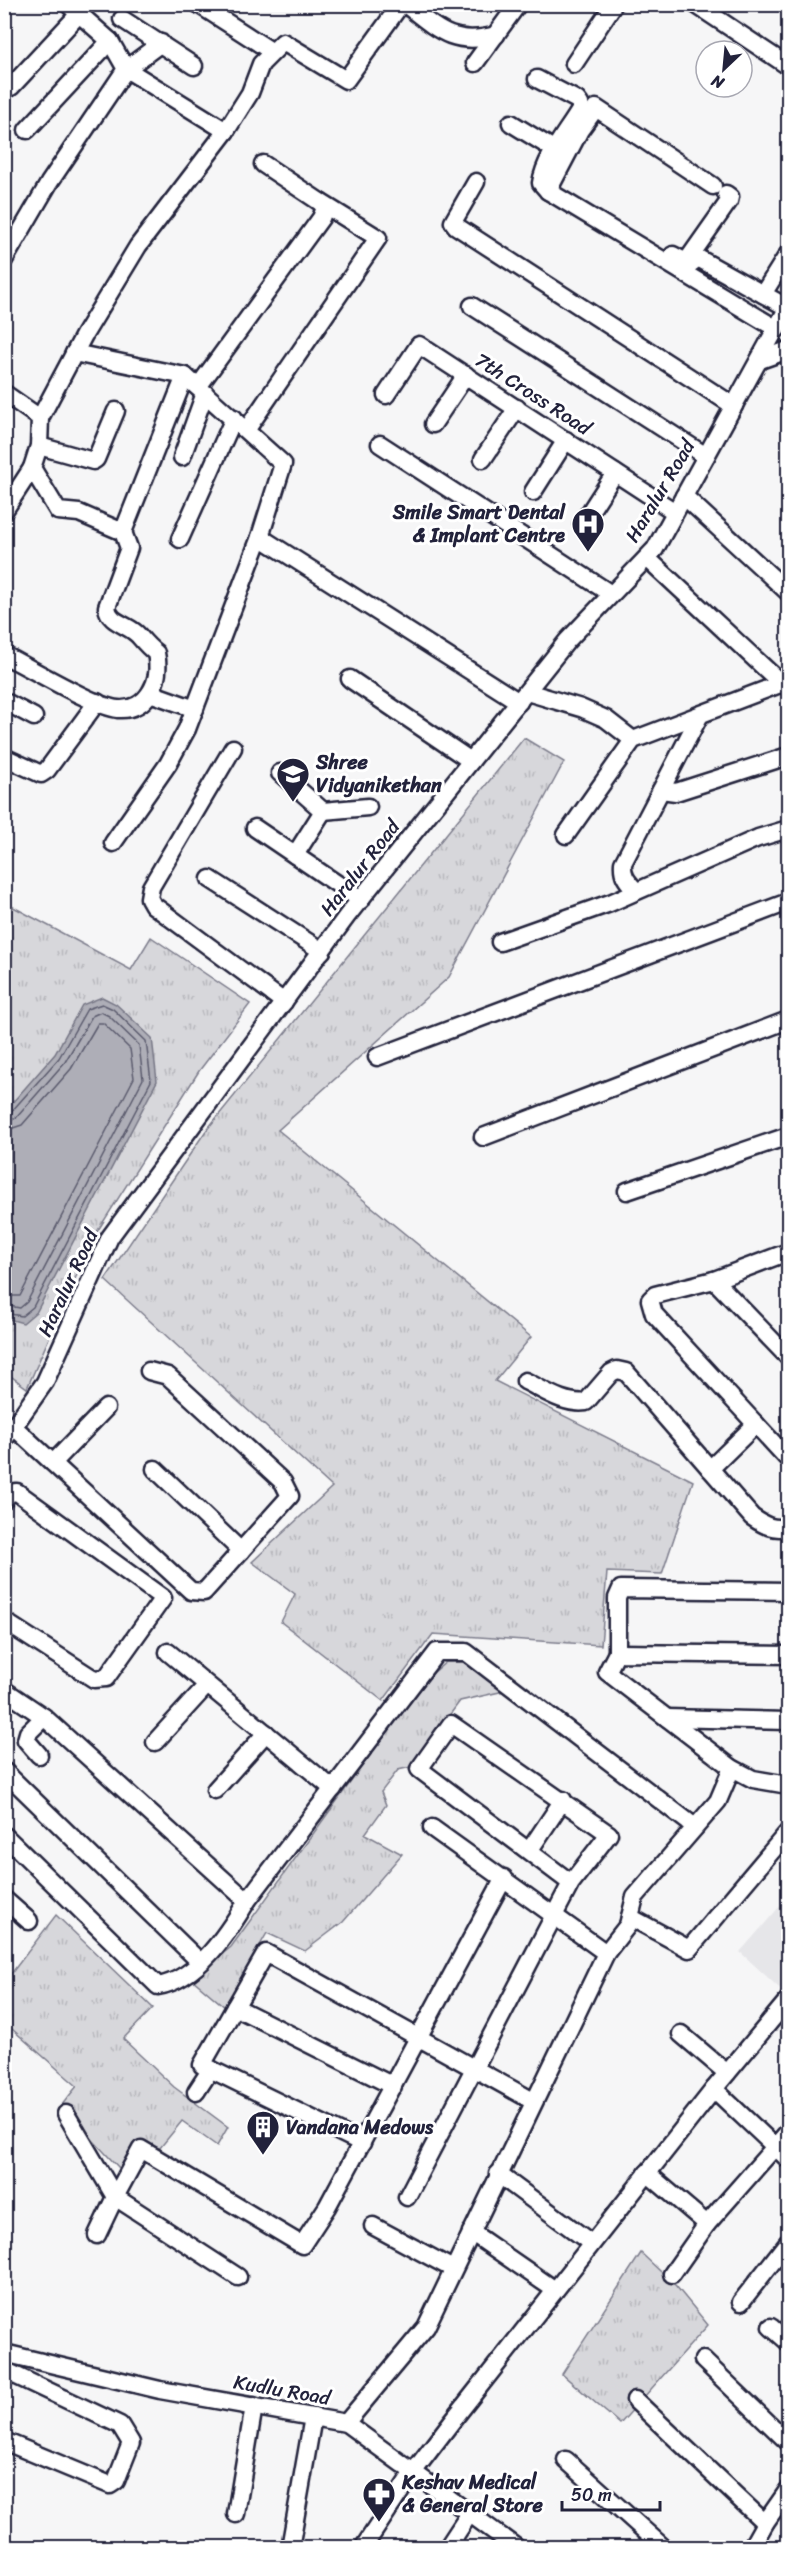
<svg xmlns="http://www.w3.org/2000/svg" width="793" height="2552" viewBox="0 0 793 2552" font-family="Sriracha,sans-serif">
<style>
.built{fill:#e6e6e9}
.grass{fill:url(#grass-tufts);stroke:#7c7c8b;stroke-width:1.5}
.water{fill:#aeaeb7;stroke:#767685;stroke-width:1.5}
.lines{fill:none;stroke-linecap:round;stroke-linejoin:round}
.shore{stroke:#5a5a6d;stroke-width:1.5}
.minor-casing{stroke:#22223b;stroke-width:21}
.minor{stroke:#fff;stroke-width:16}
.labels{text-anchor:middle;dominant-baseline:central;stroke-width:6;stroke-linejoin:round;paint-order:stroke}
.street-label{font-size:20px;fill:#22223b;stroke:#fff}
.poi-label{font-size:20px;font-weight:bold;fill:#22223b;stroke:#fff;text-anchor:start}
</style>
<defs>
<pattern id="grass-tufts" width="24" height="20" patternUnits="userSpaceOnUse" patternTransform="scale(1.5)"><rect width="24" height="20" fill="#d7d7db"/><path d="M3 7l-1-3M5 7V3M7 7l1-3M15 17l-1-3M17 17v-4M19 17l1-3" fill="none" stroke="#b8b8bd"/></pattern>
</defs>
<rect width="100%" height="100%" fill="#f6f6f7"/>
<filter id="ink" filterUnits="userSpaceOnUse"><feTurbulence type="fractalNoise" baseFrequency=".0167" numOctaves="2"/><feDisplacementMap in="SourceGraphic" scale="12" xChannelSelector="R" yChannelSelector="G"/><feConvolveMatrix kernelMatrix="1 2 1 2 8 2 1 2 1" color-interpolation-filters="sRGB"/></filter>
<g filter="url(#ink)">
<path class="built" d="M788 1897V1996L740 1952Z"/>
<g class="grass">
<path d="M524 738 564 762 449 977 278 1130 531 1337 495 1381 693 1481 662 1574 607 1572 601 1645 433 1634 383 1701 281 1622 295 1594 252 1562 332 1487 105 1280 205 1132Z"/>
<path d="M4 902 131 970 151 937 250 1004 199 1071 93 1238 27 1388 4 1371Z"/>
<path d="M446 1662H469L504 1691 460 1701 411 1767 398 1770 381 1792 386 1805 365 1834 402 1854 343 1922 305 1951 267 1933 225 2007 192 1979 231 1947 379 1743 433 1673Z"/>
<path d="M56 1915 153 2008 123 2039 174 2087 228 2127 217 2146 182 2121 160 2148 139 2144 121 2170 61 2106 77 2086 5 2023 4 1983Z"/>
<path d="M641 2253 676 2286 708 2325 620 2424 562 2374Z"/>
</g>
<path class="water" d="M102 997 116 1004 152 1038 157 1081 37 1311 23 1323 5 1318V1111L55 1054 82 1005Z"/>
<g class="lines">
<g class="shore">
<path d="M4 1114 11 1112 59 1058 87 1009 102 1004 113 1009 146 1041 151 1081 33 1307 22 1316 4 1313"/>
<path d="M4 1122 17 1117 65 1062 92 1016 101 1012 109 1016 139 1045 143 1079 27 1302 20 1308 4 1305"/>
<path d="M4 1131 22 1125 71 1069 98 1023H103L130 1049 134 1078 20 1296H4"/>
</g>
<g class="minor-casing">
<g id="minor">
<path d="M198 4 271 51"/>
<path d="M405 4C437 29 453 47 496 35"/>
<path d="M695 4 788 66"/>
<path d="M122 19 194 66"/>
<path d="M161 43 126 69 226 131"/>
<path d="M475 63 518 4"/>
<path d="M574 64 614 4"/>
<path d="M537 79 577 100 580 104V110C567 132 545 157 541 183L548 191 777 329"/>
<path d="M11 87 79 14"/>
<path d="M511 123 555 150"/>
<path d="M27 130 110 41"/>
<path d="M476 182 453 222 456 226 734 406"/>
<path d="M548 191 580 130 596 108 713 186"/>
<path d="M673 255 690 264 698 258 788 308"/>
<path d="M4 260 49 183 126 69 110 41 68 4"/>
<path d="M686 262 729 201 730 197 726 194"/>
<path d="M763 294 788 254"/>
<path d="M472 306 706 456"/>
<path d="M74 353 185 376 283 464 260 537 519 702"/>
<path d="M760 360 788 350"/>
<path d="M185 376 123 532 79 513 58 511 32 468 39 446 40 418 84 335 138 246 226 131 250 93 261 64 283 42 346 80 401 4"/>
<path d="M198 387 321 218 325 208 320 202 263 164"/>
<path d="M4 393 40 418"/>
<path d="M386 395 419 345 675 512"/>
<path d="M433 424 466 375"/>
<path d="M247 429 378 238 320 202"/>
<path d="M380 444 611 594"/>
<path d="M39 446 93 461 96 459 116 411"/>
<path d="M182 457 205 393"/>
<path d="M483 459 517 408"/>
<path d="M533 492 566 440"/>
<path d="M684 496 788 592"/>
<path d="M4 511 32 468"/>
<path d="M582 524 615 473"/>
<path d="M180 539 234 418"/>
<path d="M647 558 783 685"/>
<path d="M4 655C29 667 95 707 118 709 132 710 142 705 150 693 158 680 159 668 156 653 148 647 144 642 139 636 129 624 109 624 107 607L129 548 123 532"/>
<path d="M350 679 471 761"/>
<path d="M527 692 581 708 606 719 633 740"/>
<path d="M150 693 195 709"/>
<path d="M4 701 34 717"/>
<path d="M233 748 151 887 149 898 153 905 284 1002"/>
<path d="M4 757 41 774 47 770 97 702"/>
<path d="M280 773 323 811 295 855"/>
<path d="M661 790 676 792 788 756"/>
<path d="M323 811 368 807"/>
<path d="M255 828 361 900"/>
<path d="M566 835 633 740 788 681"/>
<path d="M113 843 168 764 187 729 260 537"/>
<path d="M210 879 322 951"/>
<path d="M636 891C627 881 622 876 623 863L700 715"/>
<path d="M500 942 610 903 758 838 788 829"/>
<path d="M377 1057 788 902"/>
<path d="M483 1137 788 1020"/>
<path d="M627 1191 788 1136"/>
<path d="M788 1252 714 1280 655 1295 650 1300 654 1314 788 1459"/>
<path d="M714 1280 788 1357"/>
<path d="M525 1381C544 1390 564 1405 586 1402L611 1373 617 1370 626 1372 752 1517C765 1526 773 1530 788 1527"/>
<path d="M14 1427 191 1591 204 1592 290 1496 283 1482 168 1376 149 1371"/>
<path d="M4 1440 45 1382 110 1237 347 916 567 641 655 549 788 307"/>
<path d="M53 1463 106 1408"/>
<path d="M155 1469 241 1551"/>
<path d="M710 1469 756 1424"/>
<path d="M4 1500 9 1493 17 1492 163 1598 106 1678 94 1679 4 1621"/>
<path d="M168 1652 333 1789"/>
<path d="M617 1653V1598L621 1589 788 1591"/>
<path d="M788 1655 617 1653 607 1672 732 1768 753 1779 788 1785"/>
<path d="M4 1690 44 1717 247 1901"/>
<path d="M667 1718 788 1721"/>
<path d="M155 1742 207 1685"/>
<path d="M39 1755 26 1740 28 1733 44 1717"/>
<path d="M4 1771 200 1962"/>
<path d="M215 1790 266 1733"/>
<path d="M432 1828 606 1953"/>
<path d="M4 1835 158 1986C198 1979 227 1934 247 1901L437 1652H466L695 1827"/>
<path d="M529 1851 563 1800"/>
<path d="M4 1899 29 1921"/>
<path d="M630 1917 689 1949 788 1832"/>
<path d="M235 2007 393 2086"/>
<path d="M681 2034 727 2073"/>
<path d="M714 2089 788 2159"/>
<path d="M196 2092 211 2069"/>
<path d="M66 2114 115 2197 97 2235"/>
<path d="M362 2143 202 2065 266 1953 533 2101"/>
<path d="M647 2173 707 2224"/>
<path d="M498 2174 591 2243"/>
<path d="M407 2197 571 1883 609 1834 451 1724 419 1769 571 1883"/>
<path d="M373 2226 453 2269"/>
<path d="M471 2232 555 2290"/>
<path d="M672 2274 707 2224 788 2132"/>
<path d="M238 2277 115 2197 141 2149 302 2245 327 2207 504 1878"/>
<path d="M741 2302 788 2242"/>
<path d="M771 2327 788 2342"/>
<path d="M4 2353 160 2390 346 2423 517 2548"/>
<path d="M703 2360 788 2442"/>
<path d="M4 2370 120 2425 131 2443 116 2481 110 2485 4 2441"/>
<path d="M635 2400 765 2523"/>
<path d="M346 2423 426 2327 606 1953 628 1925 635 1897 718 1801 732 1768"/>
<path d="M566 2460 664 2548"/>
<path d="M236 2514 254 2406"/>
<path d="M290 2548 313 2417"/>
<path d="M363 2548 414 2471 453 2420 714 2089 788 2000"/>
<path d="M447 2548 470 2513"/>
<path d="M751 2548 765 2523 788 2490"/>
</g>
</g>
<use href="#minor" class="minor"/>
</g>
</g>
<defs>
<g id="hospital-pin" transform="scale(1.725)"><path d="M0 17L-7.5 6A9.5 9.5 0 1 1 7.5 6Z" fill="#22223b" stroke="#fff"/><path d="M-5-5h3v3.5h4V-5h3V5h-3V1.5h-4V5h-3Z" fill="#fff"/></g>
<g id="school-pin" transform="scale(1.725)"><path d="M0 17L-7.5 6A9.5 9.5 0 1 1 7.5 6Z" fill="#22223b" stroke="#fff"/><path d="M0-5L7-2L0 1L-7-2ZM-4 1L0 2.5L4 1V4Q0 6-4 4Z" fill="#fff"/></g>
<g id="building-pin" transform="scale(1.725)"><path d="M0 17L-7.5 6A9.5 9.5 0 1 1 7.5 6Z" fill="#22223b" stroke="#fff"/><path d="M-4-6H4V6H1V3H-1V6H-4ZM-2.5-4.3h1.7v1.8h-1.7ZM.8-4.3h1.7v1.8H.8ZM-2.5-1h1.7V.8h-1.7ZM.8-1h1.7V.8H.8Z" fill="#fff"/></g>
<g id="pharmacy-pin" transform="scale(1.725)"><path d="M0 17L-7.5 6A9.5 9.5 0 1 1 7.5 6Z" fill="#22223b" stroke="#fff"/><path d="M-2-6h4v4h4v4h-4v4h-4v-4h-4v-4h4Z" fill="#fff"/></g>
</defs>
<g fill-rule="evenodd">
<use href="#hospital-pin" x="588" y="524"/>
<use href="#school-pin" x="293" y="774"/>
<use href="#building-pin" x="263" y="2127"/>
<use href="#pharmacy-pin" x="379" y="2494"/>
</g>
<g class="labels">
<g class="street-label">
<text transform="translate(533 394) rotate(33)">7th Cross Road</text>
<text transform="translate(660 491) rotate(-59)">Haralur Road</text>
<text transform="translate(360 868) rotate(-52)">Haralur Road</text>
<text transform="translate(68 1283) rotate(-65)">Haralur Road</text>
<text transform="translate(282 2390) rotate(10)">Kudlu Road</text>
</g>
<g class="poi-label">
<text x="565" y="512" text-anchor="end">Smile Smart Dental<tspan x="565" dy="23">&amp; Implant Centre</tspan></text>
<text x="316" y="762">Shree<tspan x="316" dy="23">Vidyanikethan</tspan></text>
<text x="286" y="2127">Vandana Medows</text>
<text x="402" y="2482">Keshav Medical<tspan x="402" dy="23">&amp; General Store</tspan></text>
</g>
</g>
<rect width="793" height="2552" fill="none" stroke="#fff" stroke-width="24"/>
<rect x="12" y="12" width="769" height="2528" fill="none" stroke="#22223b" stroke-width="2" filter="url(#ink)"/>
<g transform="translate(724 69) rotate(206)"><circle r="28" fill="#ffffff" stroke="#a7a7b1" stroke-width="1.5"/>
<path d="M0-4.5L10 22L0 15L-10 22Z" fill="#22223b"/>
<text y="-9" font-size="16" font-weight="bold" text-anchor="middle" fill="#22223b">N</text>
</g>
<path d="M562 2501v9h98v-9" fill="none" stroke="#22223b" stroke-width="3"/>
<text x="571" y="2501" font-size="18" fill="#22223b" stroke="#ffffff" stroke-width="4.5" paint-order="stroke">50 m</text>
</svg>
